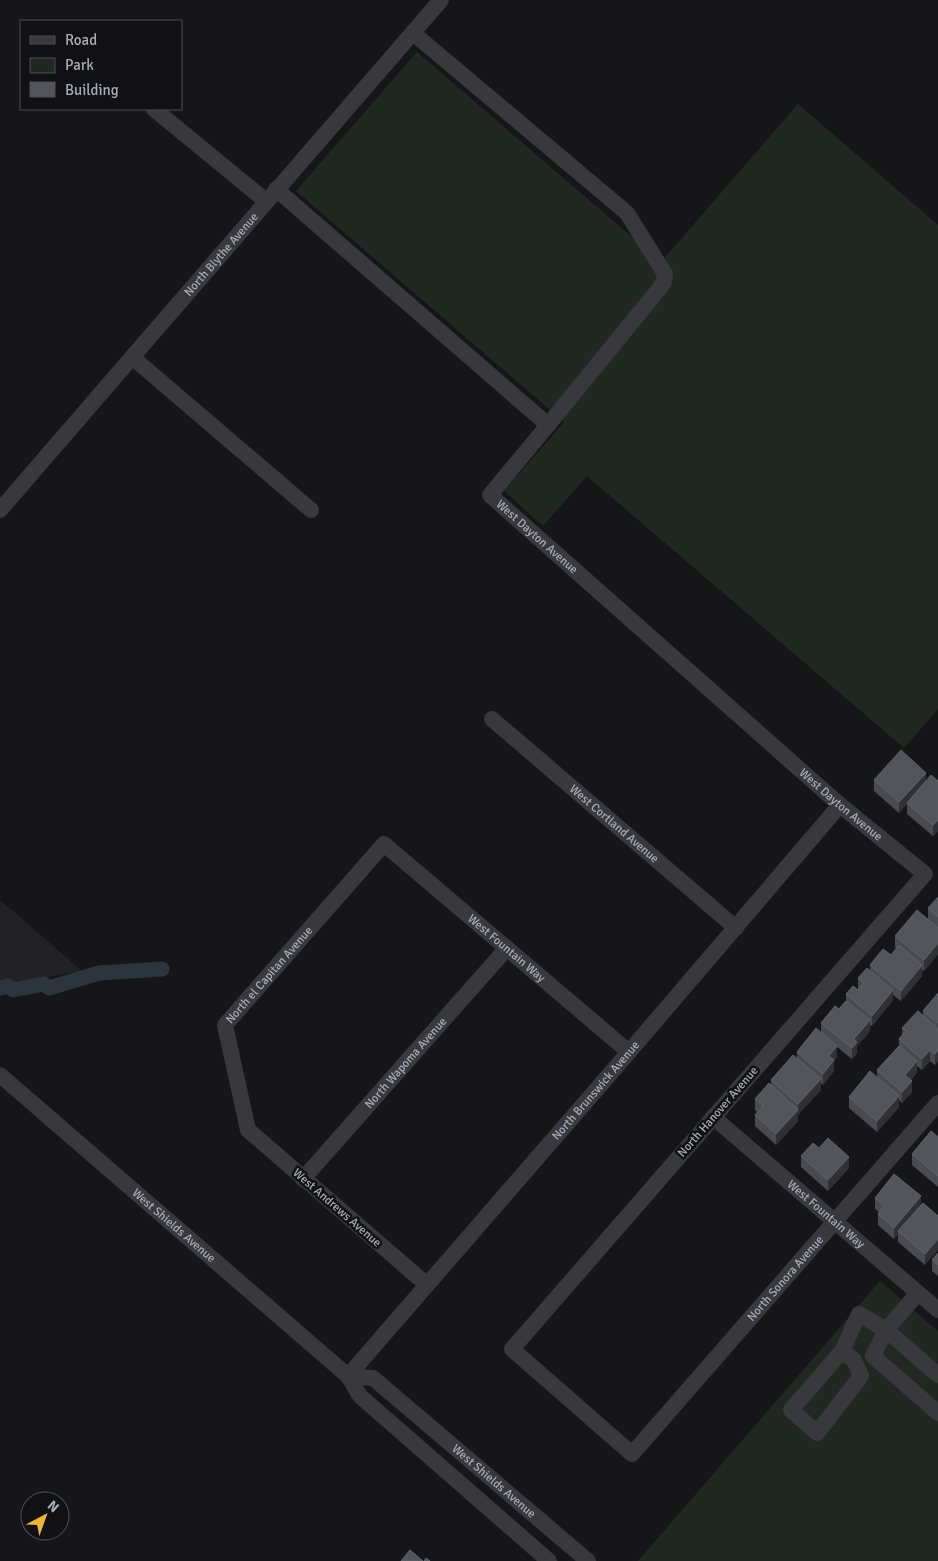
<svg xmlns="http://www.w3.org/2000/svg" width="938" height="1561" viewBox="0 0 938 1561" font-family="Signika,sans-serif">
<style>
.built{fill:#222225}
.green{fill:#212822}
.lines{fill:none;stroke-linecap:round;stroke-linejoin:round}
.canal{stroke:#2d353c;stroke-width:15}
.minor{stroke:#38383d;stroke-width:16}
.wall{fill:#4a4a50}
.shaded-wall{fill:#313135}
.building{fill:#54555b;stroke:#62636a}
.labels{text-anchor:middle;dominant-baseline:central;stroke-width:5;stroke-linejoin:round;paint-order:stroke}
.street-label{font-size:12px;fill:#a9adb8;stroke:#111113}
</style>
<rect width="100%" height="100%" fill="#161618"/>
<path class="built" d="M0 900 82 971 0 985Z"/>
<g class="green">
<path d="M417 52 661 262 798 104 938 225V709L904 748 587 476 543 526 504 491 564 422 296 191Z"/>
<path d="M880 1281 938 1331V1561H638Z"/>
</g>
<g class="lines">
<path class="canal" d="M0 988 8 986 13 990 44 984 49 988 99 973 162 969"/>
<g class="minor">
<path d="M413 33 627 213 665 274 664 282 659 289 548 425"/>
<path d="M154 109 266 201"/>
<path id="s1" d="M276 189 548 425 490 495 840 805 925 874 512 1349 632 1454 938 1103"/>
<path d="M132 357 311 510"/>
<path id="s2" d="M0 510 441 0"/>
<path id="s3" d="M492 719 736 928"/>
<path id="s4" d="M0 1075 348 1376 360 1396 549 1561"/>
<path id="s5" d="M713 1117 938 1310"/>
<path id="s6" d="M303 1179 507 948"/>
<path id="s7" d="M427 1285 248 1130 225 1025 384 844 629 1052"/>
<path d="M918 1293 886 1330 873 1356 938 1413"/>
<path d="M842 1351 854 1360 861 1376 817 1433 791 1410 842 1351 859 1314 886 1330 938 1375"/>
<path id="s8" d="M348 1376 629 1052 840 805"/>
<path id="s9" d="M348 1376 373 1378 588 1561"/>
</g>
</g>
<g class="wall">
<path d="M874 780 938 781V831L933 836 907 814V804L899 813 874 791Z"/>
<path d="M938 897V954L924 971 922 970V976L901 1001 893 995V1000L872 1026 870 1025V1031L857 1046V1053L852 1059 837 1047V1057L834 1061V1071L823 1085 821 1083V1090L798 1114V1121L776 1145 755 1126V1115L757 1112 755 1110V1099L771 1086V1080L797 1058V1052L821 1032V1023L839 1009 846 1001V994L858 990V978L870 971V965L891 955 896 948 895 947V936L937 928 928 919V908Z"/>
<path d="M938 993V1061L935 1065 930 1061 922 1070 917 1066V1072L911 1080 912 1092 902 1103 899 1100V1107L877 1132 849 1108V1097L877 1077V1070L899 1046V1039L902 1035V1028L923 1016V1011Z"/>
<path d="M938 1137V1187L912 1165V1154Z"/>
<path d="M819 1148 849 1168 828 1191 801 1167V1156Z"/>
<path d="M875 1198 921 1206 938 1216 925 1265 898 1242V1234L894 1239 878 1225V1214L879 1212 875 1209Z"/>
<path d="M938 1253V1276L932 1271V1260Z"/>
</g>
<g class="shaded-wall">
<path d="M926 773V783L899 813V802Z"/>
<path d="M938 820V831L933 836V825Z"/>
<path d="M938 943V954L924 971V960Z"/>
<path d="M922 965V976L901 1001V991Z"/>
<path d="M893 990V1000L872 1026V1016Z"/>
<path d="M870 1020V1031L857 1046V1053L852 1059V1048L854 1039Z"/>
<path d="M837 1046V1057L834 1061V1071L823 1085V1074L829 1056Z"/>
<path d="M930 1050V1061L922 1070V1059Z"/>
<path d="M938 1050V1061L935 1065V1054Z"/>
<path d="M917 1061V1072L905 1086V1075Z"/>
<path d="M821 1079V1090L798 1115V1104Z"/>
<path d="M912 1081V1092L902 1103V1092Z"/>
<path d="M899 1096V1107L877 1132V1121Z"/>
<path d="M798 1110V1121L776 1145V1134Z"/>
<path d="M849 1157V1168L828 1191V1180Z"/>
<path d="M921 1196V1207L898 1231V1234L894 1239V1228Z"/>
<path d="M938 1239V1250L925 1265V1254Z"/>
</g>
<g class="building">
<path d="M901 750 926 773 899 802 874 780Z"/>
<path d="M931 775 938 781V820L933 825 907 803Z"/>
<path d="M938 897V917L928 908Z"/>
<path d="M917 910 938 928V943L924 960 895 936Z"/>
<path d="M899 945 922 965 901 991 870 965 883 949 891 955Z"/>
<path d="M867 968 893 990 872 1016 846 994 853 986 858 990 864 983 858 978Z"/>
<path d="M938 993V1023L923 1011Z"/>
<path d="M846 1001 870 1020 854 1039 857 1042 852 1048 821 1023 835 1006 839 1009Z"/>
<path d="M918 1011 938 1029V1050L935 1054 930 1050 922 1059 899 1039 906 1031 902 1028Z"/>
<path d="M816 1028 837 1046 829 1056 834 1060 823 1074 797 1052Z"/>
<path d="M899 1046 917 1061 905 1075 912 1081 902 1092 877 1070Z"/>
<path d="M793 1055 821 1079 798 1104 771 1080Z"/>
<path d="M870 1071 899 1096 877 1121 849 1097Z"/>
<path d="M769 1083 798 1110 776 1134 755 1115 763 1106 755 1099Z"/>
<path d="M931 1131 938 1137V1176L912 1154Z"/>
<path d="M828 1138 849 1157 828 1180 801 1156 813 1143 819 1148Z"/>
<path d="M894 1174 921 1196 894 1228 878 1214 884 1206 875 1198Z"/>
<path d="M923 1203 938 1216V1239L925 1254 898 1231Z"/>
<path d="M938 1253V1265L932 1260Z"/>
<path d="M410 1550 423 1561H401Z"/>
<path d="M426 1558 430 1561H424Z"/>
</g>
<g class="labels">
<g class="street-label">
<text stroke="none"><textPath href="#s2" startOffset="338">North Blythe Avenue</textPath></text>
<text stroke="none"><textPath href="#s1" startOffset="514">West Dayton Avenue</textPath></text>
<text stroke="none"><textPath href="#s1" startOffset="919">West Dayton Avenue</textPath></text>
<text stroke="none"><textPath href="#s3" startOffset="161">West Cortland Avenue</textPath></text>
<text stroke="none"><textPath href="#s7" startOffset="746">West Fountain Way</textPath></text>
<text stroke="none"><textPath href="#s7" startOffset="411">North el Capitan Avenue</textPath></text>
<text stroke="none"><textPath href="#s6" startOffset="155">North Wapoma Avenue</textPath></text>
<text stroke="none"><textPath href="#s8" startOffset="378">North Brunswick Avenue</textPath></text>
<text transform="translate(718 1112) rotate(-49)">North Hanover Avenue</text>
<text transform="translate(337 1208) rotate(41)">West Andrews Avenue</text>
<text stroke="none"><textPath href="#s5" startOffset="149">West Fountain Way</textPath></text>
<text stroke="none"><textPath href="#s4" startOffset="230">West Shields Avenue</textPath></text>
<text stroke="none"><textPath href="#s1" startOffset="2050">North Sonora Avenue</textPath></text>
<text stroke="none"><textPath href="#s9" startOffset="184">West Shields Avenue</textPath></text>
</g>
</g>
<rect x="20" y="20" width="162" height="90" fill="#111113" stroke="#4e4f55"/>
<rect x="30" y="36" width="25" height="8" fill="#38383d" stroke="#4e4f55"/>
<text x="65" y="45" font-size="15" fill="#a9adb8">Road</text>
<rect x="30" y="58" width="25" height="15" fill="#212822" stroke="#4e4f55"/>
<text x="65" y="70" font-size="15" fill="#a9adb8">Park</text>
<rect x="30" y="82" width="25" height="15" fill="#54555b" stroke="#4e4f55"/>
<text x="65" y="95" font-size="15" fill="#a9adb8">Building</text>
<g transform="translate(45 1516) rotate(41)"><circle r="24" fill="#111113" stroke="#4e4f55"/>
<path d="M0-4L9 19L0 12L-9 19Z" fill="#ebb43c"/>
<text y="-8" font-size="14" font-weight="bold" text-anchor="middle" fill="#a9adb8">N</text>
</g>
</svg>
